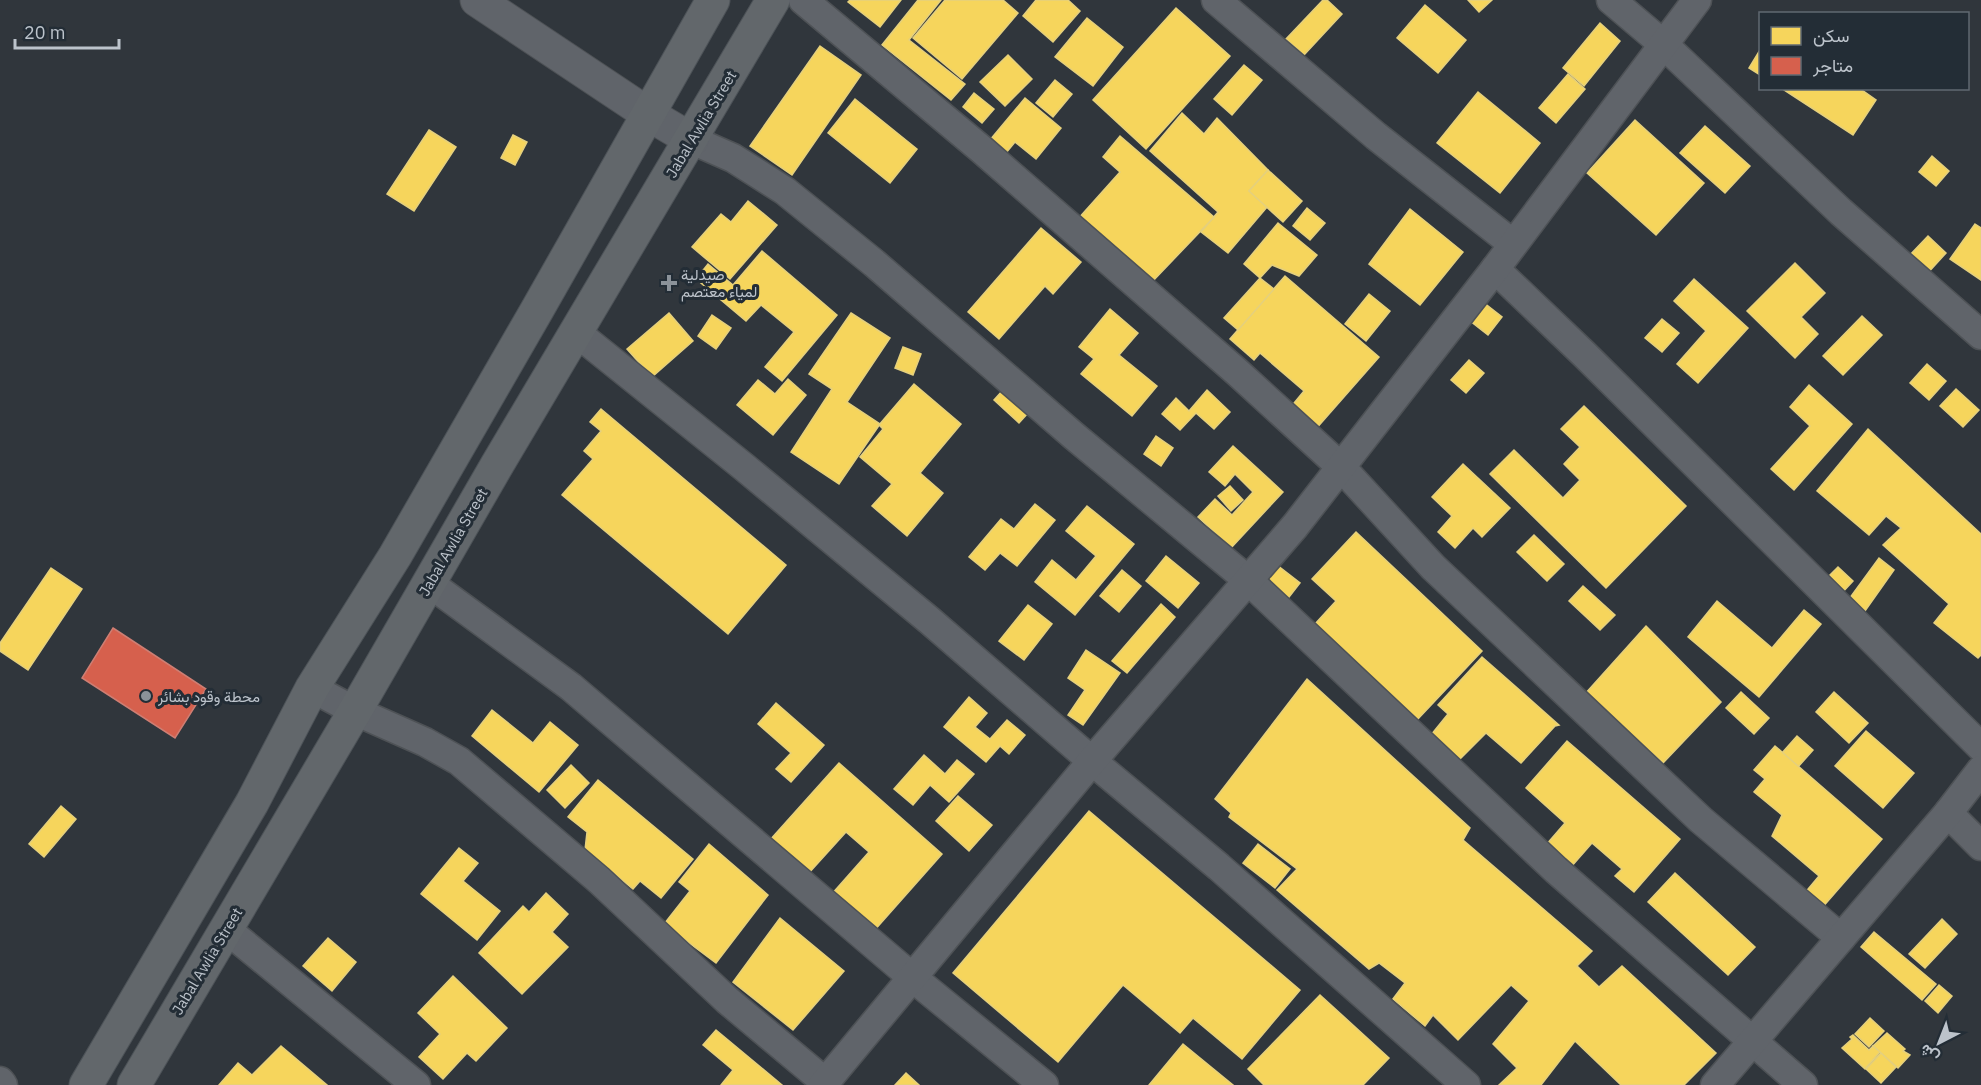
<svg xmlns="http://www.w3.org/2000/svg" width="1981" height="1085" viewBox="0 0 1981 1085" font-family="'IBM Plex Sans',Vazirmatn,sans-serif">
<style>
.homes{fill:#f6d55c;stroke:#e5d07d;stroke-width:1.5}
.shops{fill:#d6604d;stroke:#ce7e73;stroke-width:1.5}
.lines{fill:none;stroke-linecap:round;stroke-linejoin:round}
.minor-casing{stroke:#4e5256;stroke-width:31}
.tertiary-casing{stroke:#4e5256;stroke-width:35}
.primary-casing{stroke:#4d5358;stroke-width:35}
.minor{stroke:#60646a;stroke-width:28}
.tertiary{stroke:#60646a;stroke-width:33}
.primary{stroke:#62676b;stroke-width:33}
.poi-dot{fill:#8b9299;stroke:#232d36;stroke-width:2}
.labels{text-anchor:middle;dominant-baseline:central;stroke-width:6;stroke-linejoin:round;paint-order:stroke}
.street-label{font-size:15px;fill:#bcc3cb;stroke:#232d36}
.poi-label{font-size:15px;fill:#bcc3cb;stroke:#232d36;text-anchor:start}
</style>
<rect width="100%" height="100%" fill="#30363c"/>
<g class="homes">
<path d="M850 0H901L880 27 848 2Z"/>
<path d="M918 0H941L909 40 965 84 951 100 882 45Z"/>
<path d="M945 0H1003L1018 13 962 79 913 38Z"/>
<path d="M1036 0H1068L1080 11 1053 42 1023 16Z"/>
<path d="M1323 0H1327L1342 14 1304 55 1286 39Z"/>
<path d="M1468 0H1492L1479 12Z"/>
<path d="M1425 5 1466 40 1438 73 1397 38Z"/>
<path d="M1176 8 1230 56 1146 149 1093 100Z"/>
<path d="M1087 18 1123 47 1093 86 1055 57Z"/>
<path d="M1600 23 1620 41 1584 86 1563 68Z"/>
<path d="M820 46 861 75 792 175 750 146Z"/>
<path d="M1760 50V75L1749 68Z"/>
<path d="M1008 55 1032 79 1005 106 980 82Z"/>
<path d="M1244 65 1262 80 1232 115 1214 99Z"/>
<path d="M1568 74 1585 89 1556 123 1539 108Z"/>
<path d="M1055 80 1072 94 1053 117 1036 103Z"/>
<path d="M1781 88H1859L1876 100 1853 135Z"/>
<path d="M1478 92 1540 143 1500 193 1437 143Z"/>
<path d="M974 93 994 109 982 123 963 107Z"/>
<path d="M1025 98 1061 128 1036 159 1015 142 1001 159 985 146Z"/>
<path d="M855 99 917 149 890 183 828 133Z"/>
<path d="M1182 113 1204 134 1217 118 1268 170 1249 191 1267 207 1228 253 1201 232 1218 212 1150 151Z"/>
<path d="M1635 120 1704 183 1656 235 1587 173Z"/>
<path d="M1705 126 1750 166 1725 193 1680 153Z"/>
<path d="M429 130 456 147 414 211 387 194Z"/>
<path d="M513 135 527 142 515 165 501 158Z"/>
<path d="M1120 136 1214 217 1151 283 1078 219 1120 172 1103 157Z"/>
<path d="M1932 156 1949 171 1936 186 1919 172Z"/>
<path d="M1268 170 1302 201 1283 222 1249 191Z"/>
<path d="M748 201 777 225 730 279 692 247 721 214 731 222Z"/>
<path d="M1307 208 1325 223 1310 240 1293 226Z"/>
<path d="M1410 209 1463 252 1420 305 1369 264Z"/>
<path d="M1278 223 1317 255 1299 276 1272 265 1260 278 1244 264Z"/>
<path d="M1975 224 1981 228V280L1950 259Z"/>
<path d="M1041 228 1081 262 1053 294 1045 286 999 339 968 312Z"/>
<path d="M1928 236 1946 253 1926 275 1908 257Z"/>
<path d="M762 251 837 315 782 381 765 367 794 332 761 305 746 321 696 279 708 264 733 285Z"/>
<path d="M1795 263 1825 293 1801 317 1818 334 1795 358 1747 311Z"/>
<path d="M1285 276 1379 357 1315 430 1290 408 1304 391 1260 353 1254 360 1230 339Z"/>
<path d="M1260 278 1274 289 1238 330 1224 318Z"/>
<path d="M1694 279 1748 328 1698 383 1677 364 1706 331 1674 301Z"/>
<path d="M1369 294 1390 311 1366 341 1345 324Z"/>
<path d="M1483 302 1502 317 1488 335 1469 320Z"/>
<path d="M1110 309 1138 333 1119 355 1157 386 1132 416 1081 374 1094 359 1079 347Z"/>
<path d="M669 313 693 341 652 377 627 349Z"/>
<path d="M851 313 890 338 847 402 880 424 839 484 791 452 832 389 809 374Z"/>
<path d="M712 315 731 328 716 349 698 336Z"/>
<path d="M1862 316 1882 335 1843 375 1823 356Z"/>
<path d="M1662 319 1679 333 1662 352 1645 338Z"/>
<path d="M903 347 921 354 913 375 895 368Z"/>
<path d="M1469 360 1484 373 1466 393 1451 380Z"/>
<path d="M1927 364 1946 381 1929 400 1910 383Z"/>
<path d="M788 379 806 395 773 435 737 405 758 380 775 394Z"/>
<path d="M914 384 961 424 920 473 943 493 907 536 872 506 892 484 860 457 883 429 879 425Z"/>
<path d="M1809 385 1852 424 1794 490 1771 469 1810 426 1790 407Z"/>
<path d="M1956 389 1979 410 1963 427 1940 406Z"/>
<path d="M1003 390 1028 413 1019 423 994 400Z"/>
<path d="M1207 390 1230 412 1214 429 1196 413 1180 430 1162 414 1176 398 1189 411Z"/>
<path d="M1584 406 1686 506 1606 588 1490 474 1514 450 1563 498 1580 480 1564 464 1580 447 1561 429Z"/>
<path d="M601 409 786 565 728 634 562 495 593 459 584 451 601 431 590 422Z"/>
<path d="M1868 429 1981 534V655L1978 658 1934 623 1949 604 1883 545 1901 528 1886 516 1869 535 1817 491Z"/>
<path d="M1156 436 1173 448 1161 466 1144 454Z"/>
<path d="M1233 446 1283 492 1231 548 1198 517 1215 499 1232 515 1253 492 1235 474 1225 486 1209 472Z"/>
<path d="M1463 464 1510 508 1482 537 1473 528 1455 548 1438 532 1452 516 1432 497Z"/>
<path d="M1230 486 1243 500 1231 511 1218 496Z"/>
<path d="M1035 504 1055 520 1017 566 1000 553 985 570 969 557 1001 519 1014 529Z"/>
<path d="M1087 506 1134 544 1075 615 1035 582 1052 560 1076 580 1096 556 1066 531Z"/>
<path d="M1356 532 1482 651 1417 720 1315 624 1336 601 1312 579Z"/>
<path d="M1534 535 1564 564 1547 581 1517 552Z"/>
<path d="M1166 556 1199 583 1178 608 1146 581Z"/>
<path d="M1879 558 1894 570 1865 611 1849 599Z"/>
<path d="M1277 565 1300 583 1286 601 1263 582Z"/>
<path d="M1838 567 1853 581 1841 594 1826 579Z"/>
<path d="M51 568 82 589 28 670 0 651V643Z"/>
<path d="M1122 570 1141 586 1119 612 1100 596Z"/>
<path d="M1583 586 1615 615 1600 630 1569 601Z"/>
<path d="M1717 601 1772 648 1804 610 1821 624 1759 697 1688 637Z"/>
<path d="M1161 604 1175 617 1127 673 1112 661Z"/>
<path d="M1028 605 1052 624 1024 660 999 641Z"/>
<path d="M1646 626 1721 702 1663 763 1585 694Z"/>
<path d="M1086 650 1120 673 1083 725 1068 715 1085 690 1068 678Z"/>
<path d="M1482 657 1559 725 1555 726 1521 763 1486 733 1458 761 1431 735 1448 714 1438 705Z"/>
<path d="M1307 679 1470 828 1463 840 1592 951 1577 966 1599 987 1622 966 1716 1053 1684 1085H1621L1575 1041 1541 1085H1499L1517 1068 1493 1044 1529 1001 1511 985 1458 1040 1433 1015 1425 1026 1393 999 1405 983 1379 963 1369 969 1277 890 1297 869 1229 817 1231 813 1215 799Z"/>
<path d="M1741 692 1769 718 1754 734 1726 708Z"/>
<path d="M1834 692 1868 723 1849 743 1816 712Z"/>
<path d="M969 697 987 713 975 727 990 739 1007 720 1025 735 1009 754 1000 746 986 762 944 727Z"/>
<path d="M776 703 824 745 791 782 776 769 791 753 758 724Z"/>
<path d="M492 710 533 743 550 722 578 745 539 792 472 736Z"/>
<path d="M1866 731 1914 773 1883 808 1835 766Z"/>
<path d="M1797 736 1813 750 1798 767 1782 753Z"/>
<path d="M1567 741 1680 839 1634 892 1615 876 1622 869 1592 843 1571 867 1546 845 1565 823 1526 788Z"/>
<path d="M1775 746 1882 839 1821 909 1804 894 1819 876 1772 836 1782 815 1754 792 1765 779 1754 770Z"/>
<path d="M924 755 945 774 957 760 974 774 949 802 930 785 913 805 894 789Z"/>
<path d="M839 763 942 854 873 932 831 895 869 852 846 832 808 874 770 840Z"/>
<path d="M571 765 589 783 565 808 547 790Z"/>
<path d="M598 780 693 859 661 898 640 881 633 889 585 850 587 832 568 817Z"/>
<path d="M958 796 992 825 969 851 936 821Z"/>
<path d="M61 806 76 819 44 857 29 844Z"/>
<path d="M1089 811 1300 990 1242 1059 1193 1018 1180 1033 1123 985 1058 1062 953 973Z"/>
<path d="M709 844 768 895 716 963 664 924 690 891 679 882Z"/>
<path d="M1258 844 1290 869 1275 888 1243 863Z"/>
<path d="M459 848 478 863 463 881 500 911 477 940 421 894Z"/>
<path d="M1675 873 1755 947 1728 975 1648 902Z"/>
<path d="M546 893 568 914 552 932 568 947 522 994 479 953 523 906 529 912Z"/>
<path d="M780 918 844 971 793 1030 733 982Z"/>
<path d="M1942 919 1957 934 1925 968 1909 954Z"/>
<path d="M1874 932 1936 984 1922 1000 1861 947Z"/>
<path d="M328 938 356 962 332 991 303 966Z"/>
<path d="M453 976 507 1028 476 1061 467 1053 443 1079 419 1057 440 1034 418 1013Z"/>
<path d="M1939 985 1952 996 1938 1013 1925 1001Z"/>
<path d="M1320 995 1389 1058 1363 1085H1264L1248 1069Z"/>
<path d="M1870 1018 1884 1031 1869 1047 1855 1034Z"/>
<path d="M716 1030 782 1085H721L733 1070 703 1045Z"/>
<path d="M1887 1033 1905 1049 1903 1051 1910 1055 1898 1068 1873 1046Z"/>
<path d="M1853 1035 1869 1050 1873 1046 1880 1052 1865 1069 1842 1048 1852 1039 1850 1037Z"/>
<path d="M1183 1044 1233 1085H1149Z"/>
<path d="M281 1046 327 1085H219L238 1063 252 1075Z"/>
<path d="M1881 1053 1896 1067 1881 1083 1866 1069Z"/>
<path d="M906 1073 919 1085H895Z"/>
</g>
<path class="shops" d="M113 628 206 689 175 738 82 678Z"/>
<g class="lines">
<g class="minor-casing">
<g id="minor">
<path d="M803 0 981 149 1237 372 1341 467 1433 567 1701 820 1841 938"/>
<path d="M1216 0 1376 136 1513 244"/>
<path d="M1611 0 1663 44 1841 212 1981 335"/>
<path d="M692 140 733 158 785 191 874 263 1074 436 1249 581 1556 870 1803 1085"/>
<path d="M1495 269 1584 354 1981 747"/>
<path d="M577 333 744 467 929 620 1092 761 1219 867 1466 1085"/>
<path d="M429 583 571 687 913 978 1044 1085"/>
<path d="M312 688 355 711 425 742 459 761 599 880 727 1000 825 1082"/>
<path d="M1948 813 1981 846"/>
<path d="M226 929 416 1085"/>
<path d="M0 1081 3 1085"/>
<path d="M823 1085 1092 761 1295 526 1495 269 1697 0"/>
<path d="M1715 1085 1948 813 1981 770"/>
</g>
</g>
<g class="tertiary-casing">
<path id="tertiary" d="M477 0 648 114 692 140"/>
</g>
<g class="primary-casing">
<g id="primary">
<path d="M86 1085 252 803 312 688 395 556 537 310 713 0"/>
<path d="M134 1085 355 711 497 465 773 0"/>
</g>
</g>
<use href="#minor" class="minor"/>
<use href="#tertiary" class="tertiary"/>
<use href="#primary" class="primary"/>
</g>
<g class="poi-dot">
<path d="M666 274h6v6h6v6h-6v6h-6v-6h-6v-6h6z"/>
<circle cx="146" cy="696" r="6"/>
</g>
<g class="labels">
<g class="street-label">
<text transform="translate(701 124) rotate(-59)">Jabal Awlia Street</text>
<text transform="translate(453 542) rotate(-60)">Jabal Awlia Street</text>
<text transform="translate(207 961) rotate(-59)">Jabal Awlia Street</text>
</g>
<g class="poi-label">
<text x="681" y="274">صيدلية<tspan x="681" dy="17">لمياء معتصم</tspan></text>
<text x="158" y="696">محطة وقود بشائر</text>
</g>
</g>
<rect x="1759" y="12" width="210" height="78" fill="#232d36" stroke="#606972" stroke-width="1.5"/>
<rect x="1771" y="27" width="30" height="18" fill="#f6d55c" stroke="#606972" stroke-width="1.5"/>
<text x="1813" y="42" font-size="18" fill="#bcc3cb">سكن</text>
<rect x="1771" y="57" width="30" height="18" fill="#d6604d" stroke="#606972" stroke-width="1.5"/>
<text x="1813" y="72" font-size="18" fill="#bcc3cb">متاجر</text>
<g transform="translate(1939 1043) rotate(222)" stroke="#232d36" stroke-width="4.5" paint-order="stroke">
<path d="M0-4.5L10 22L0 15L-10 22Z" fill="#bcc3cb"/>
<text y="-9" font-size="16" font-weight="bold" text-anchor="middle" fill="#bcc3cb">ش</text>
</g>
<path d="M15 39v9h104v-9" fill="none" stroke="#bcc3cb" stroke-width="3"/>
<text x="24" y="39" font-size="18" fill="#bcc3cb" stroke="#232d36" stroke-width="4.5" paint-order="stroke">20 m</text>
</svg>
